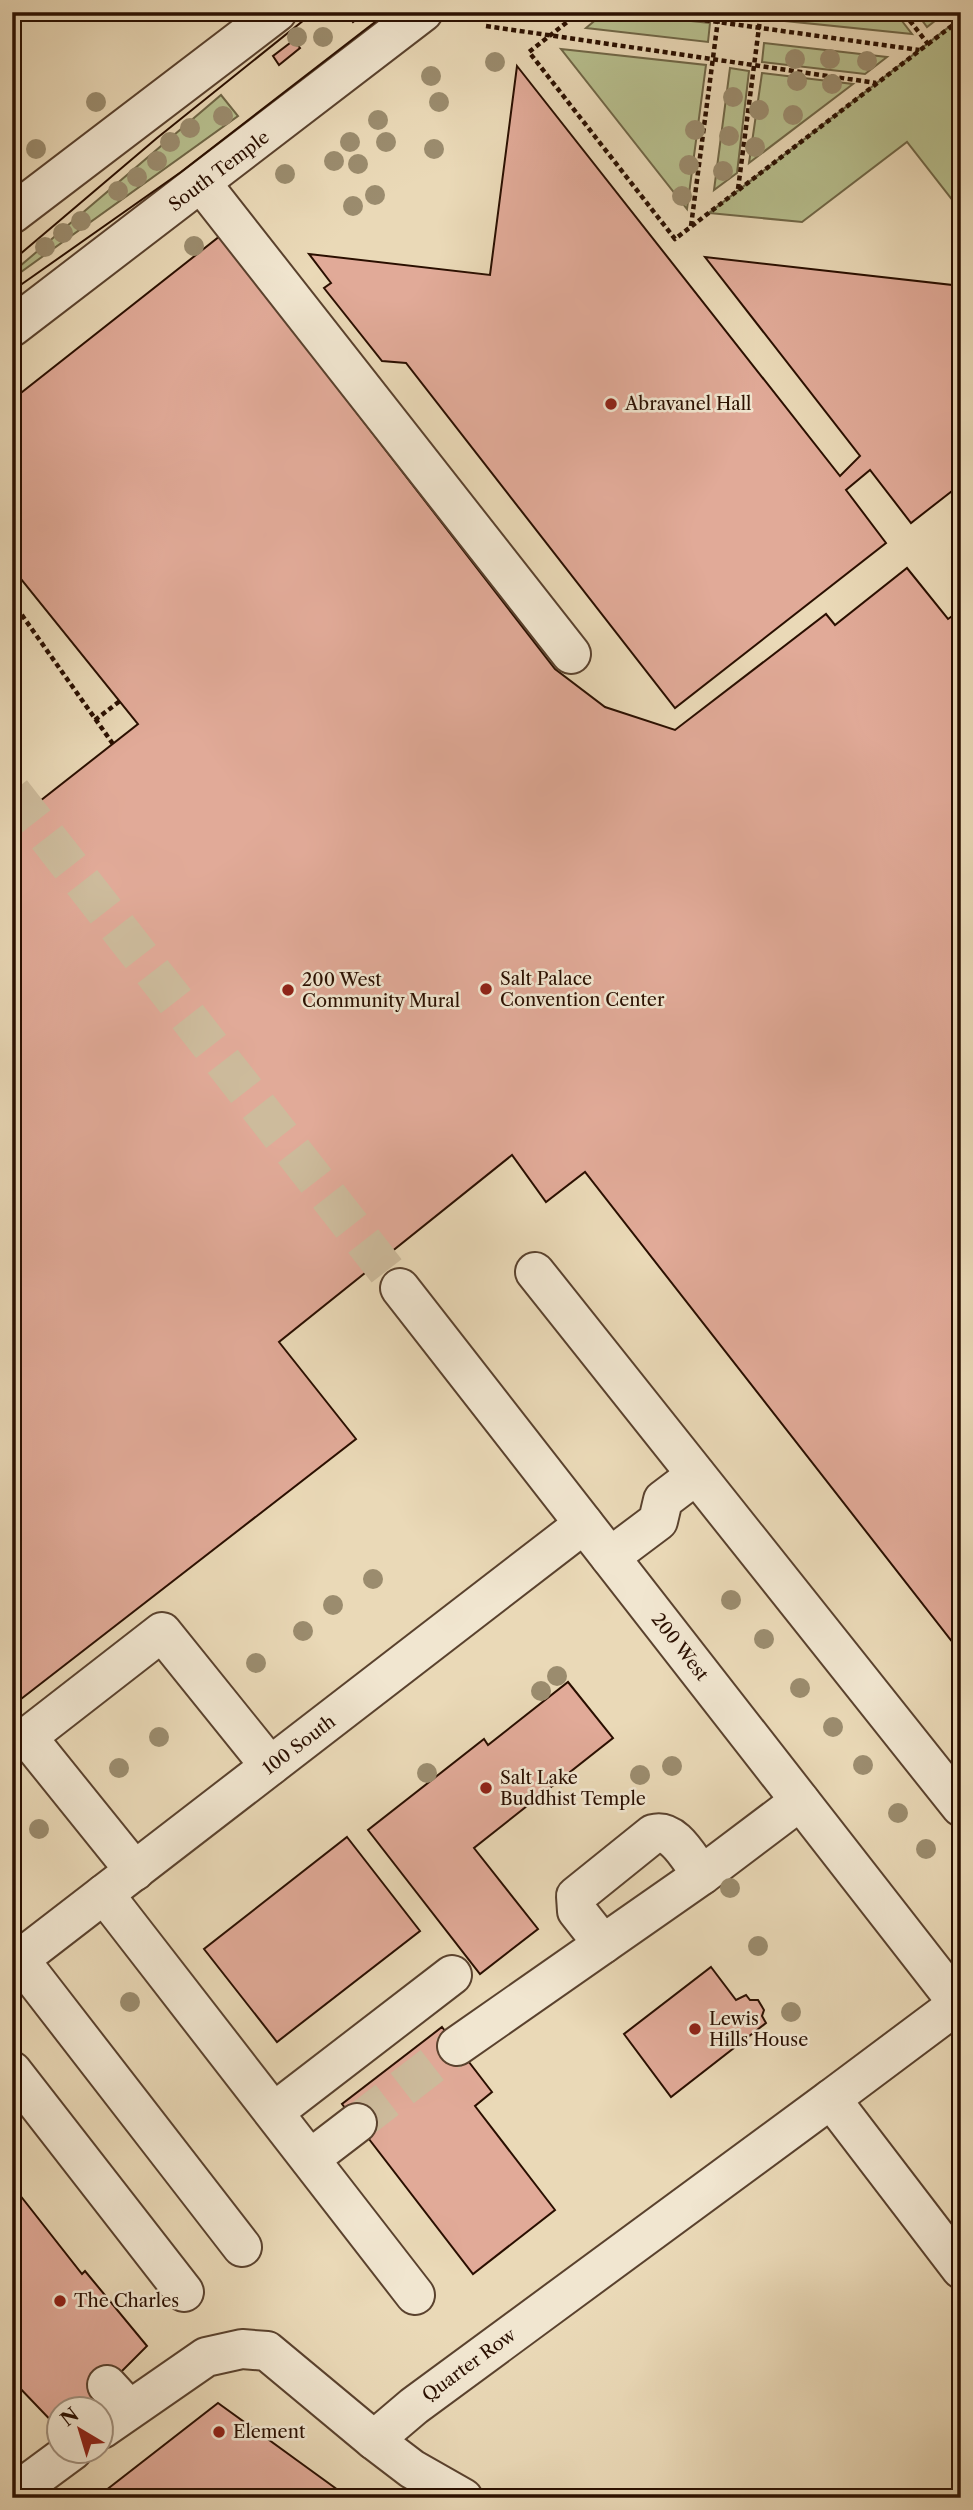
<svg xmlns="http://www.w3.org/2000/svg" width="973" height="2510" viewBox="0 0 973 2510" font-family="'Libre Caslon Text',serif">
<style>
.green{fill:#b7bf8e;stroke:#706747;stroke-width:2}
.building{fill:#e1aa98;stroke:#2a0f00;stroke-width:2}
.lines{fill:none;stroke-linecap:round;stroke-linejoin:round}
.minor-tunnel{stroke:#cdbb9c;stroke-width:38;stroke-dasharray:38 19;stroke-linecap:butt}
.minor-casing{stroke:#5a422e;stroke-width:42}
.path{stroke:#2a0f00;stroke-width:4.5;stroke-dasharray:5 3.5;stroke-linecap:butt}
.minor{stroke:#f1e6d0;stroke-width:38}
.tram{stroke:#2a0f00;stroke-width:2}
.tree{fill:#9b8c6e}
.poi-dot{fill:#8f2418;stroke:#f1e6d0;stroke-width:2.5}
.labels{text-anchor:middle;dominant-baseline:central;stroke-width:5;stroke-linejoin:round;paint-order:stroke}
.street-label{font-size:18px;fill:#2a0f00;stroke:#f1e6d0}
.poi-label{font-size:18px;fill:#2a0f00;stroke:#f1e6d0;text-anchor:start}
</style>
<rect width="100%" height="100%" fill="#ead9b7"/>
<filter id="stains"><feTurbulence type="fractalNoise" baseFrequency=".00286" numOctaves="4"/><feColorMatrix values="0 0 0 0 .2 0 0 0 0 .09 0 0 0 0 .02 0 0 0 .5 -.17"/></filter>
<radialGradient id="worn" r=".72"><stop offset=".6" stop-color="#630" stop-opacity="0"/><stop offset="1" stop-color="#630" stop-opacity=".3"/></radialGradient>
<g class="green">
<path d="M605 12 710 23 708 42 586 28Z"/>
<path d="M767 12H895L912 34 766 19Z"/>
<path d="M916 12H942L944 14 927 27Z"/>
<path d="M949 27 961 42V211L907 142 802 222 709 213Z"/>
<path d="M764 43 887 57 865 74 762 62Z"/>
<path d="M561 49 706 65 687 209Z"/>
<path d="M730 68 749 71 737 173 714 190Z"/>
<path d="M762 73 853 84 749 163Z"/>
<path d="M221 95 238 116 14 277 13 272Z"/>
</g>
<g class="building">
<path d="M346 12H366L353 22Z"/>
<path d="M294 40 300 48 279 65 273 56Z"/>
<path d="M517 66 840 476 860 456 705 257 961 286V484L911 523 870 470 846 490 886 543 675 708 406 363 382 361 324 288 331 283 309 254 490 275Z"/>
<path d="M220 236 555 669 605 707 675 730 826 614 835 625 907 568 948 619 961 610V1653L585 1172 546 1202 512 1155 279 1342 356 1439 12 1706V823L138 724 12 568V400Z"/>
<path d="M568 1682 613 1738 474 1848 538 1929 480 1974 368 1830 484 1739 488 1745Z"/>
<path d="M347 1837 420 1931 277 2042 204 1949Z"/>
<path d="M711 1967 736 2000 746 1995 750 2000H758L764 2010 762 2016 766 2023 671 2097 624 2034Z"/>
<path d="M442 2027 492 2092 475 2106 555 2210 473 2274 342 2104Z"/>
<path d="M12 2185 82 2274 85 2271 147 2346 85 2408H60V2430L16 2384H12Z"/>
<path d="M218 2403 298 2461 349 2498H96Z"/>
</g>
<g class="lines">
<g class="minor-tunnel">
<path d="M12 792 400 1288"/>
<path d="M357 2123 457 2046"/>
</g>
<g class="minor-casing">
<g id="minor">
<path d="M202 184 571 654"/>
<path d="M12 214 277 12"/>
<path d="M12 327 423 12"/>
<path d="M535 1272 961 1807"/>
<path d="M400 1288 961 2007"/>
<path d="M610 1557 658 1521 663 1500 696 1475"/>
<path d="M135 1871 27 1737 162 1632 270 1766"/>
<path d="M104 1894 415 2295"/>
<path d="M603 1944 577 1911 576 1896 653 1834C675 1828 689 1859 702 1875"/>
<path d="M19 1959 242 2247"/>
<path d="M12 1965 584 1524"/>
<path d="M958 2004 831 2099 961 2269"/>
<path d="M457 2046 702 1875 800 1801"/>
<path d="M12 2071 184 2292"/>
<path d="M274 2112 452 1975"/>
<path d="M310 2159 357 2123"/>
<path d="M107 2385 129 2409"/>
<path d="M102 2429 206 2357 242 2349 267 2351 374 2440 414 2406 831 2099"/>
<path d="M374 2440 412 2469 463 2498"/>
<path d="M12 2495 73 2450"/>
</g>
</g>
<g class="path">
<path d="M580 12 529 52 675 239 928 44 903 12"/>
<path d="M646 12 919 50"/>
<path d="M486 26 876 83"/>
<path d="M928 44 961 19"/>
<path d="M738 189 761 12"/>
<path d="M691 226 719 12"/>
<path d="M12 601 113 744"/>
<path d="M95 720 120 701"/>
</g>
<use href="#minor" class="minor"/>
<g class="tram">
<path d="M12 261 157 138 314 12"/>
<path d="M12 291 181 172 388 12"/>
</g>
</g>
<g class="tree">
<circle cx="297" cy="37" r="10"/>
<circle cx="323" cy="37" r="10"/>
<circle cx="795" cy="59" r="10"/>
<circle cx="830" cy="59" r="10"/>
<circle cx="867" cy="61" r="10"/>
<circle cx="495" cy="62" r="10"/>
<circle cx="431" cy="76" r="10"/>
<circle cx="797" cy="81" r="10"/>
<circle cx="832" cy="84" r="10"/>
<circle cx="733" cy="97" r="10"/>
<circle cx="96" cy="102" r="10"/>
<circle cx="439" cy="102" r="10"/>
<circle cx="759" cy="110" r="10"/>
<circle cx="793" cy="115" r="10"/>
<circle cx="223" cy="116" r="10"/>
<circle cx="378" cy="120" r="10"/>
<circle cx="190" cy="128" r="10"/>
<circle cx="695" cy="130" r="10"/>
<circle cx="729" cy="136" r="10"/>
<circle cx="170" cy="142" r="10"/>
<circle cx="350" cy="142" r="10"/>
<circle cx="386" cy="142" r="10"/>
<circle cx="755" cy="147" r="10"/>
<circle cx="36" cy="149" r="10"/>
<circle cx="434" cy="149" r="10"/>
<circle cx="157" cy="161" r="10"/>
<circle cx="334" cy="161" r="10"/>
<circle cx="358" cy="164" r="10"/>
<circle cx="689" cy="165" r="10"/>
<circle cx="723" cy="171" r="10"/>
<circle cx="285" cy="174" r="10"/>
<circle cx="137" cy="177" r="10"/>
<circle cx="118" cy="191" r="10"/>
<circle cx="375" cy="195" r="10"/>
<circle cx="682" cy="196" r="10"/>
<circle cx="353" cy="206" r="10"/>
<circle cx="81" cy="221" r="10"/>
<circle cx="63" cy="233" r="10"/>
<circle cx="194" cy="246" r="10"/>
<circle cx="45" cy="247" r="10"/>
<circle cx="373" cy="1579" r="10"/>
<circle cx="731" cy="1600" r="10"/>
<circle cx="333" cy="1605" r="10"/>
<circle cx="303" cy="1631" r="10"/>
<circle cx="764" cy="1639" r="10"/>
<circle cx="256" cy="1663" r="10"/>
<circle cx="557" cy="1676" r="10"/>
<circle cx="800" cy="1688" r="10"/>
<circle cx="541" cy="1691" r="10"/>
<circle cx="833" cy="1727" r="10"/>
<circle cx="159" cy="1737" r="10"/>
<circle cx="863" cy="1765" r="10"/>
<circle cx="672" cy="1766" r="10"/>
<circle cx="119" cy="1768" r="10"/>
<circle cx="427" cy="1773" r="10"/>
<circle cx="640" cy="1775" r="10"/>
<circle cx="898" cy="1813" r="10"/>
<circle cx="39" cy="1829" r="10"/>
<circle cx="926" cy="1849" r="10"/>
<circle cx="730" cy="1888" r="10"/>
<circle cx="758" cy="1946" r="10"/>
<circle cx="130" cy="2002" r="10"/>
<circle cx="791" cy="2012" r="10"/>
</g>
<g class="poi-dot">
<circle cx="611" cy="404" r="7"/>
<circle cx="486" cy="989" r="7"/>
<circle cx="288" cy="990" r="7"/>
<circle cx="486" cy="1788" r="7"/>
<circle cx="695" cy="2029" r="7"/>
<circle cx="60" cy="2301" r="7"/>
<circle cx="219" cy="2432" r="7"/>
</g>
<g class="labels">
<g class="street-label">
<text transform="translate(219 171) rotate(-37)">South Temple</text>
<text transform="translate(680 1647) rotate(52)">200 West</text>
<text transform="translate(299 1745) rotate(-37)">100 South</text>
<text transform="translate(469 2365) rotate(-36)">Quarter Row</text>
</g>
<g class="poi-label">
<text x="625" y="404">Abravanel Hall</text>
<text x="500" y="979">Salt Palace<tspan x="500" dy="21">Convention Center</tspan></text>
<text x="302" y="980">200 West<tspan x="302" dy="21">Community Mural</tspan></text>
<text x="500" y="1778">Salt Lake<tspan x="500" dy="21">Buddhist Temple</tspan></text>
<text x="709" y="2019">Lewis<tspan x="709" dy="21">Hills House</tspan></text>
<text x="74" y="2301">The Charles</text>
<text x="233" y="2432">Element</text>
</g>
</g>
<rect width="973" height="2510" fill="none" stroke="#ead9b7" stroke-width="42"/>
<rect x="14" y="14" width="945" height="2482" fill="none" stroke="#2a0f00" stroke-width="3.5"/>
<rect x="21" y="21" width="931" height="2468" fill="none" stroke="#2a0f00" stroke-width="2"/>
<g transform="translate(80 2430) rotate(322)"><circle r="33" fill="#f1e6d0" stroke="#a1907d" stroke-width="2"/>
<path d="M0-5L12 26L0 18L-12 26Z" fill="#8f2418"/>
<text y="-10" font-size="19" font-weight="bold" text-anchor="middle" fill="#2a0f00">N</text>
</g>
<rect width="100%" height="100%" filter="url(#stains)"/>
<rect width="100%" height="100%" fill="url(#worn)"/>
</svg>
